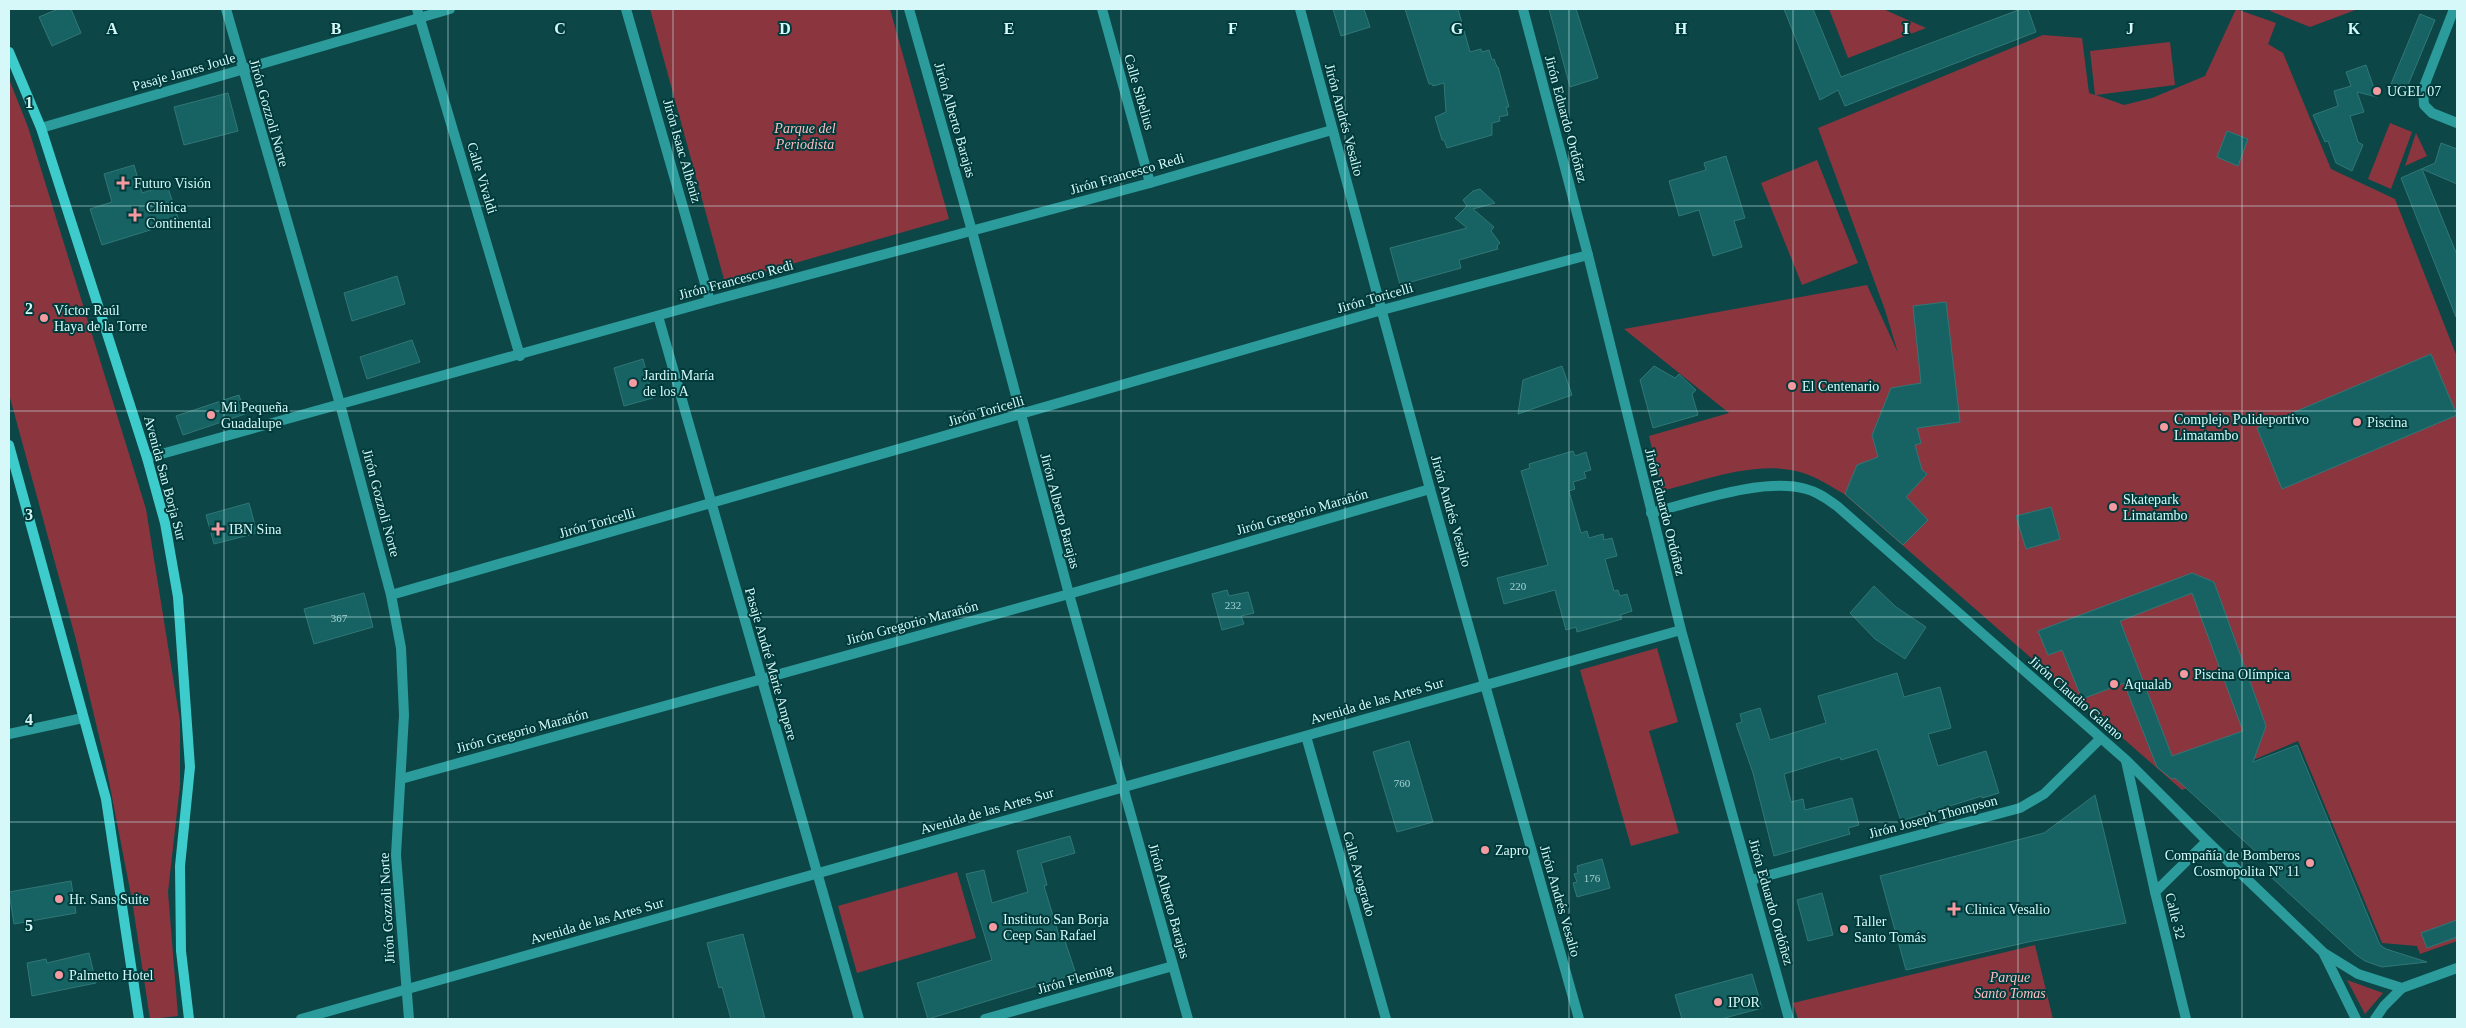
<svg xmlns="http://www.w3.org/2000/svg" width="2466" height="1028" viewBox="0 0 2466 1028" font-family="'Times New Roman',serif">
<style>
.green{fill:#8b353f}
.building{fill:#176263;stroke:#317777;fill-rule:evenodd}
.lines{fill:none;stroke-linecap:round;stroke-linejoin:round}
.pedestrian{stroke:#2b9b9c;stroke-width:10}
.minor{stroke:#2b9b9c;stroke-width:10}
.secondary{stroke:#3ecbcb;stroke-width:10}
.grid{fill:none;stroke:#d6f8f8;stroke-width:1;stroke-opacity:0.55}
.poi-dot{fill:#f49aa0;stroke:#003b3c;stroke-width:2}
.labels{text-anchor:middle;dominant-baseline:central;stroke-width:4;stroke-linejoin:round;paint-order:stroke}
.number-label{font-size:11px;fill:#a6d2d3}
.street-label{font-size:14px;fill:#d6f8f8;stroke:#003b3c}
.poi-label{font-size:14px;fill:#d6f8f8;stroke:#003b3c;text-anchor:start}
.park-label{font-size:14px;font-style:italic;fill:#fdbdc0;stroke:#003b3c}
.grid-label{font-size:16px;text-anchor:middle;font-weight:bold;fill:#d6f8f8;stroke:#003b3c;stroke-width:4;stroke-linejoin:round;paint-order:stroke}
</style>
<rect width="100%" height="100%" fill="#0d4646"/>
<g class="green">
<path d="M650 9H890L949 219 725 283Z"/>
<path d="M1829 9H1883L1926 28 1848 58Z"/>
<path d="M2236 9 2276 23 2268 44 2283 53 2331 169 2395 199 2457 357V941L2420 954 2417 946 2382 943 2298 741 2182 790 1844 494C1832 487 1820 479 1806 474 1760 458 1707 480 1662 491L1649 436 1729 413 1624 329 1867 285 1898 353 1885 310 1818 128 2043 35 2082 38 2089 93 2095 95 2090 51 2170 42 2175 85 2096 95 2124 105 2152 98 2205 76Z"/>
<path d="M2271 9H2358L2310 27 2270 11Z"/>
<path d="M9 79 28 127 146 509 180 721V785L168 892 178 1016 150 1019 132 900 105 761 76 640 9 394Z"/>
<path d="M2390 123 2412 132 2391 189 2368 179Z"/>
<path d="M2416 133 2427 156 2405 166Z"/>
<path d="M1817 160 1858 263 1802 285 1761 183Z"/>
<path d="M1657 648 1678 722 1649 731 1679 833 1631 846 1580 670Z"/>
<path d="M957 872 976 938 857 973 838 906Z"/>
<path d="M2035 945 2053 1019H1798L1793 1003Z"/>
<path d="M2347 980 2383 993 2365 1014Z"/>
</g>
<g class="building">
<path d="M58 9H71L81 33 52 46 39 17Z"/>
<path d="M1333 9H1364L1370 27 1341 36Z"/>
<path d="M1405 9H1458L1470 52 1481 49 1482 52 1489 50 1492 60 1494 59 1497 67H1498L1509 107H1506L1508 115 1499 117 1500 121 1492 123V135L1447 148 1444 140H1442L1435 117 1446 112 1444 83 1433 86 1432 84H1429Z"/>
<path d="M1549 9H1576L1598 78 1570 87Z"/>
<path d="M1784 9H1813L1841 77 2021 9H2028L2036 32 1845 106 1838 90 1820 100Z"/>
<path d="M2420 14 2435 20 2406 90 2391 84Z"/>
<path d="M2366 65 2377 97 2357 92 2364 112 2350 116 2358 142 2363 145 2352 171 2336 163 2328 141 2325 142 2313 115 2338 106 2334 91 2351 86 2346 72Z"/>
<path d="M228 93 238 131 184 145 174 107Z"/>
<path d="M2227 131 2248 139 2238 166 2217 157Z"/>
<path d="M2441 143 2457 149V184L2422 169 2457 255 2456 317 2401 178 2435 163Z"/>
<path d="M1726 156 1745 218 1734 221 1742 247 1713 256 1699 210 1679 216 1669 181 1706 170 1704 163Z"/>
<path d="M134 165 142 193 167 185 179 221 102 245 90 209 112 202 104 174Z"/>
<path d="M1480 189 1495 203 1473 209 1494 227 1491 231 1500 243 1497 246 1498 249 1459 260 1461 268 1400 285 1390 248 1467 228 1455 218 1467 206 1463 200 1473 191Z"/>
<path d="M397 276 405 304 352 321 344 293Z"/>
<path d="M1946 302 1960 422 1917 428 1921 443 1915 445 1922 470 1927 474 1906 497 1928 520 1903 545 1845 494 1857 465 1878 457 1872 435 1891 388 1921 383 1913 306Z"/>
<path d="M412 340 420 362 367 379 360 357Z"/>
<path d="M2431 354 2457 415 2282 489 2257 428Z"/>
<path d="M643 359 653 398 624 406 614 368Z"/>
<path d="M1562 366 1572 395 1518 414 1523 380Z"/>
<path d="M1654 366 1675 378 1679 374 1696 390 1692 394 1698 415 1653 428 1640 380Z"/>
<path d="M239 395 245 414 183 435 176 416Z"/>
<path d="M1573 451 1575 456 1586 452 1591 470 1584 472 1586 478 1573 482 1575 489 1569 491 1581 533 1587 531 1589 538 1603 534 1604 540 1612 538 1617 556 1605 559 1614 591 1618 590 1620 596 1627 594 1632 611 1620 615 1622 619 1577 632 1576 627 1566 630 1555 590 1504 604 1497 578 1548 565 1521 471 1530 468 1529 464Z"/>
<path d="M249 503 257 533 214 544 206 515Z"/>
<path d="M2051 507 2060 539 2026 549 2016 516Z"/>
<path d="M2192 573 2214 582 2266 726 2253 762 2297 745 2380 945 2386 949 2427 962 2382 967 2365 961 2355 954 2270 876 2278 872 2175 778 2172 779 2157 767 2124 683 2082 699 2062 650 2048 655 2038 631ZM2192 593 2243 731 2172 756 2120 621Z"/>
<path d="M1874 586 1896 607 1926 627 1905 659 1875 639 1850 613Z"/>
<path d="M1227 590 1229 596 1248 592 1254 613 1241 616 1244 624 1222 630 1212 594Z"/>
<path d="M364 593 373 627 314 644 304 609Z"/>
<path d="M1897 673 1904 697 1940 687 1951 728 1928 734 1938 766 1986 751 1999 793 1982 798V796L1901 821 1877 749 1841 760 1840 757 1784 774 1791 802 1803 799 1805 810 1852 798 1859 825 1848 828 1850 834 1774 856 1753 773 1736 724 1742 722 1740 714 1760 708 1770 740 1826 723 1818 696Z"/>
<path d="M1409 741 1433 822 1397 832 1373 752Z"/>
<path d="M2095 795 2126 923 2028 942 1906 970 1880 876 2044 833Z"/>
<path d="M1070 836 1075 853 1041 863 1047 885 1044 886 1060 939 1064 938 1076 974 928 1019 917 983 992 960 966 874 984 870 992 903 1028 892 1017 851Z"/>
<path d="M1602 859 1610 888 1577 897 1573 883 1577 882 1574 874 1578 873 1577 866Z"/>
<path d="M71 881 76 913 14 924 9 892Z"/>
<path d="M1822 893 1833 935 1808 941 1797 900Z"/>
<path d="M2457 920V937L2427 948 2421 933Z"/>
<path d="M743 934 765 1019H731L722 987 719 988 707 943Z"/>
<path d="M89 953 96 983 32 996 27 963 46 959 47 963Z"/>
<path d="M1752 974 1762 1008 1721 1019H1682L1675 995Z"/>
</g>
<g class="lines">
<g class="pedestrian">
<path d="M41 128 450 9"/>
<path d="M658 316 859 1019"/>
<path d="M9 734 83 718"/>
</g>
<g class="minor">
<path d="M226 9 340 404 391 595 401 648 404 715 396 855 409 1019"/>
<path d="M417 9 520 356"/>
<path d="M626 9 710 301"/>
<path d="M909 9 972 231 1069 594 1188 1019"/>
<path d="M1102 9 1150 183"/>
<path d="M1300 9 1430 489 1579 1019"/>
<path d="M1523 9 1588 255 1681 630 1789 1019"/>
<path d="M2454 9 2423 89 2424 105 2432 113 2457 123"/>
<path d="M147 458 710 301 1150 183 1332 130"/>
<path d="M1651 513C1694 502 1764 477 1806 489 1818 492 1827 499 1837 506L2126 760 2207 841 2324 953 2358 974 2402 988 2457 968"/>
<path d="M391 595 1382 310 1588 255"/>
<path d="M1306 736 1386 1019"/>
<path d="M2126 761 2155 892 2186 1019"/>
<path d="M401 779 1069 594 1430 489"/>
<path d="M1751 880 2020 808 2044 794 2100 739"/>
<path d="M2155 892 2207 841"/>
<path d="M2324 954 2356 1019"/>
<path d="M301 1019 1681 630"/>
<path d="M985 1019 1173 966"/>
<path d="M2375 1019 2384 1006 2402 988"/>
</g>
<g class="secondary">
<path d="M9 52 41 128 147 458 165 523 178 597 190 767 180 866 181 951 189 1019"/>
<path d="M9 445 106 799 139 1019"/>
</g>
</g>
<path class="grid" d="M224 9V1019M448 9V1019M673 9V1019M897 9V1019M1121 9V1019M1345 9V1019M1569 9V1019M1793 9V1019M2018 9V1019M2242 9V1019M9 206H2457M9 411H2457M9 617H2457M9 822H2457"/>
<g class="poi-dot">
<circle cx="2377" cy="91" r="5"/>
<path d="M120.5 175.5h5v5h5v5h-5v5h-5v-5h-5v-5h5z"/>
<path d="M132.5 207.5h5v5h5v5h-5v5h-5v-5h-5v-5h5z"/>
<circle cx="44" cy="318" r="5"/>
<circle cx="633" cy="383" r="5"/>
<circle cx="1792" cy="386" r="5"/>
<circle cx="211" cy="415" r="5"/>
<circle cx="2357" cy="422" r="5"/>
<circle cx="2164" cy="427" r="5"/>
<circle cx="2113" cy="507" r="5"/>
<path d="M215.5 521.5h5v5h5v5h-5v5h-5v-5h-5v-5h5z"/>
<circle cx="2184" cy="674" r="5"/>
<circle cx="2114" cy="684" r="5"/>
<circle cx="1485" cy="850" r="5"/>
<circle cx="2310" cy="863" r="5"/>
<circle cx="59" cy="899" r="5"/>
<path d="M1951.5 901.5h5v5h5v5h-5v5h-5v-5h-5v-5h5z"/>
<circle cx="993" cy="927" r="5"/>
<circle cx="1844" cy="929" r="5"/>
<circle cx="59" cy="975" r="5"/>
<circle cx="1718" cy="1002" r="5"/>
</g>
<g class="labels">
<g class="number-label">
<text x="1518" y="586">220</text>
<text x="1233" y="605">232</text>
<text x="339" y="618">367</text>
<text x="1402" y="783">760</text>
<text x="1592" y="878">176</text>
</g>
<g class="street-label">
<text transform="translate(184 72) rotate(-16)">Pasaje James Joule</text>
<text transform="translate(1139 92) rotate(74)">Calle Sibelius</text>
<text transform="translate(269 113) rotate(74)">Jirón Gozzoli Norte</text>
<text transform="translate(1566 119) rotate(75)">Jirón Eduardo Ordóñez</text>
<text transform="translate(955 120) rotate(74)">Jirón Alberto Barajas</text>
<text transform="translate(1344 120) rotate(75)">Jirón Andrés Vesalio</text>
<text transform="translate(682 151) rotate(74)">Jirón Isaac Albéniz</text>
<text transform="translate(1127 174) rotate(-16)">Jirón Francesco Redi</text>
<text transform="translate(482 178) rotate(73)">Calle Vivaldi</text>
<text transform="translate(736 280) rotate(-15)">Jirón Francesco Redi</text>
<text transform="translate(1375 298) rotate(-16)">Jirón Toricelli</text>
<text transform="translate(986 411) rotate(-16)">Jirón Toricelli</text>
<text transform="translate(165 478) rotate(75)">Avenida San Borja Sur</text>
<text transform="translate(381 503) rotate(75)">Jirón Gozzoli Norte</text>
<text transform="translate(1060 511) rotate(75)">Jirón Alberto Barajas</text>
<text transform="translate(1451 511) rotate(74)">Jirón Andrés Vesalio</text>
<text transform="translate(1302 512) rotate(-16)">Jirón Gregorio Marañón</text>
<text transform="translate(1665 512) rotate(76)">Jirón Eduardo Ordóñez</text>
<text transform="translate(597 523) rotate(-16)">Jirón Toricelli</text>
<text transform="translate(912 623) rotate(-15)">Jirón Gregorio Marañón</text>
<text transform="translate(771 664) rotate(74)">Pasaje André Marie Ampere</text>
<text transform="translate(2076 698) rotate(41)">Jirón Claudio Galeno</text>
<text transform="translate(1377 701) rotate(-16)">Avenida de las Artes Sur</text>
<text transform="translate(522 731) rotate(-15)">Jirón Gregorio Marañón</text>
<text transform="translate(987 811) rotate(-16)">Avenida de las Artes Sur</text>
<text transform="translate(1933 817) rotate(-15)">Jirón Joseph Thompson</text>
<text transform="translate(1359 874) rotate(74)">Calle Avogrado</text>
<text transform="translate(1169 901) rotate(74)">Jirón Alberto Barajas</text>
<text transform="translate(1560 901) rotate(74)">Jirón Andrés Vesalio</text>
<text transform="translate(1771 902) rotate(74)">Jirón Eduardo Ordóñez</text>
<text transform="translate(387 908) rotate(-93)">Jirón Gozzoli Norte</text>
<text transform="translate(2175 916) rotate(76)">Calle 32</text>
<text transform="translate(597 921) rotate(-16)">Avenida de las Artes Sur</text>
<text transform="translate(1075 979) rotate(-16)">Jirón Fleming</text>
</g>
<g class="poi-label">
<text x="2387" y="91">UGEL 07</text>
<text x="134" y="183">Futuro Visión</text>
<text x="146" y="207">Clínica<tspan x="146" dy="16">Continental</tspan></text>
<text x="54" y="310">Víctor Raúl<tspan x="54" dy="16">Haya de la Torre</tspan></text>
<text x="643" y="375">Jardin María<tspan x="643" dy="16">de los A</tspan></text>
<text x="1802" y="386">El Centenario</text>
<text x="221" y="407">Mi Pequeña<tspan x="221" dy="16">Guadalupe</tspan></text>
<text x="2174" y="419">Complejo Polideportivo<tspan x="2174" dy="16">Limatambo</tspan></text>
<text x="2367" y="422">Piscina</text>
<text x="2123" y="499">Skatepark<tspan x="2123" dy="16">Limatambo</tspan></text>
<text x="229" y="529">IBN Sina</text>
<text x="2194" y="674">Piscina Olímpica</text>
<text x="2124" y="684">Aqualab</text>
<text x="1495" y="850">Zapro</text>
<text x="2300" y="855" text-anchor="end">Compañía de Bomberos<tspan x="2300" dy="16">Cosmopolita Nº 11</tspan></text>
<text x="69" y="899">Hr. Sans Suite</text>
<text x="1965" y="909">Clinica Vesalio</text>
<text x="1003" y="919">Instituto San Borja<tspan x="1003" dy="16">Ceep San Rafael</tspan></text>
<text x="1854" y="921">Taller<tspan x="1854" dy="16">Santo Tomás</tspan></text>
<text x="69" y="975">Palmetto Hotel</text>
<text x="1728" y="1002">IPOR</text>
</g>
<g class="park-label">
<text x="805" y="128">Parque del<tspan x="805" dy="16">Periodista</tspan></text>
<text x="2010" y="977">Parque<tspan x="2010" dy="16">Santo Tomas</tspan></text>
</g>
</g>
<g class="grid-label">
<text x="112" y="34">A</text>
<text x="336" y="34">B</text>
<text x="560" y="34">C</text>
<text x="785" y="34">D</text>
<text x="1009" y="34">E</text>
<text x="1233" y="34">F</text>
<text x="1457" y="34">G</text>
<text x="1681" y="34">H</text>
<text x="1906" y="34">I</text>
<text x="2130" y="34">J</text>
<text x="2354" y="34">K</text>
<text x="29" y="108">1</text>
<text x="29" y="314">2</text>
<text x="29" y="520">3</text>
<text x="29" y="725">4</text>
<text x="29" y="931">5</text>
</g>
<rect width="2466" height="1028" fill="none" stroke="#d6f8f8" stroke-width="20"/>
</svg>
